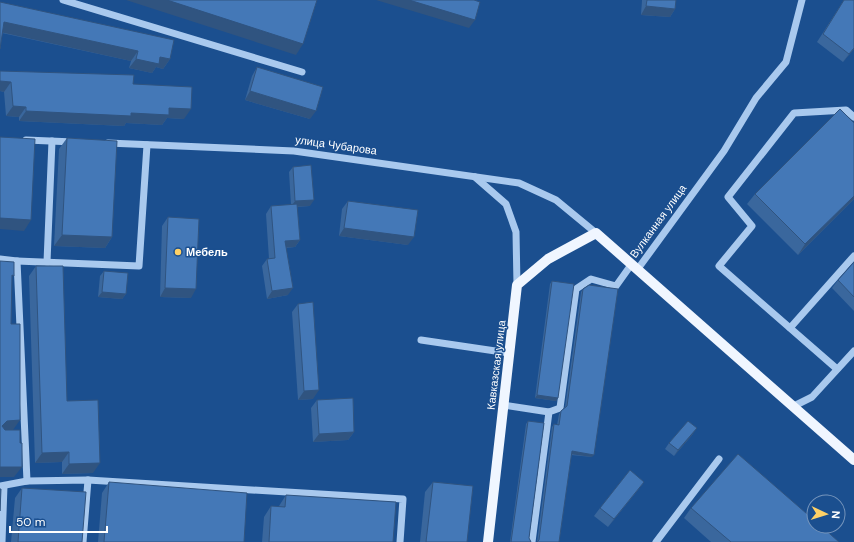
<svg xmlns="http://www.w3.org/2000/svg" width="854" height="542" viewBox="0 0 854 542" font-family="'DM Sans',sans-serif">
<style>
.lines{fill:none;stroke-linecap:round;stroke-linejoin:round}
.minor{stroke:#a9c9ee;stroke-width:7}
.major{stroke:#f0f6ff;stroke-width:10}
.wall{fill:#3a679d}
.shaded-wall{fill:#305480}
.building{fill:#4478b7;stroke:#305480}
.poi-dot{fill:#ffd166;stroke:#1b4f8f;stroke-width:1.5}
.labels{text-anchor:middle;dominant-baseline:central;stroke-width:3;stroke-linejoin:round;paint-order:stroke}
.street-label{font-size:11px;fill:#fff;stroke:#1b4f8f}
.poi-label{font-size:11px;font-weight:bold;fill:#fff;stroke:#1b4f8f;text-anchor:start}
</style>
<rect width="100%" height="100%" fill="#1b4f8f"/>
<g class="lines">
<g class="minor">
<path d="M63 0 302 72"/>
<path d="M26 140 74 142"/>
<path d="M108 143 294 151 519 183 556 200 596 233"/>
<path d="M475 177 506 204 516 232 517 285"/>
<path d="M0 259 17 261 27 481"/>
<path d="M17 261 139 266 147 145"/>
<path d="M47 262 52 141"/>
<path d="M637 270 724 151 756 98 786 62 802 0"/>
<path d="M790 328 854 256"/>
<path d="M421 340 509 353"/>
<path d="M837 369 719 266 752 226 728 197 794 113 846 110 854 117"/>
<path d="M503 405 549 412"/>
<path d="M794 406 812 397 854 351"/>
<path d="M88 480 403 499 400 542"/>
<path d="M0 486 27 481 88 480 83 542"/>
<path d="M2 542 4 486"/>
<path d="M532 542 549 412 560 408 576 289 591 279 616 286 631 265"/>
<path d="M656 542 719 459"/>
</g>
<path class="major" d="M488 542 517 285 548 259 596 233 854 460"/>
</g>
<g class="wall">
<path d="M642 0H676L675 9 670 17 641 15Z"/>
<path d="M844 0H854V49L843 62 817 42Z"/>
<path d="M0 2 170 59 163 69 156 67 152 73 129 68 131 61 2 33Z"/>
<path d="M257 67 310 119 245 100 252 76Z"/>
<path d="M0 71 133 84 184 119 167 118 162 125 126 123 124 126 19 121V117L6 116 4 92 0 91Z"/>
<path d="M854 123V199L798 255 747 204 755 194Z"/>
<path d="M67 138 112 237 105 248 54 246 59 149Z"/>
<path d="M293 167 310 206 297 207 300 240 295 247 286 248 288 295 267 299 262 266 267 259H269L266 214 271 206 291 205 289 172Z"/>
<path d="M348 201 408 245 339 236 342 209Z"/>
<path d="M168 217 191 298 160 297 162 226Z"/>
<path d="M854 262V311L832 288 838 280Z"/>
<path d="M36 266 67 401 93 473 62 474V462L35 463 29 276Z"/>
<path d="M104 271 126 294 122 299 98 297 100 276Z"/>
<path d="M552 281 558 398 556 401 535 398 550 284Z"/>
<path d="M583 289 592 457 571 455 559 542H537L552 427 554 424 557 425 559 414 561 411 565 407 581 292Z"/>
<path d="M298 304 313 399 298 400 292 312Z"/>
<path d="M317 400 354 432 348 440 313 442 311 408Z"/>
<path d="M528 421 529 538 531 542H510L526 424Z"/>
<path d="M693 434 674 456 665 449 669 443Z"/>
<path d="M109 482 244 542H98L102 493Z"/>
<path d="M433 482 467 542H420L425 492Z"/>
<path d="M644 482 638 490 608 527 594 516 600 508Z"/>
<path d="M22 488 82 542H11L15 498Z"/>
<path d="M286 495 393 542H262L264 517 271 506H279Z"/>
<path d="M691 508 839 542H711L684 518Z"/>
</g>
<g class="shaded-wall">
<path d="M126 0H167L303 44 296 55Z"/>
<path d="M376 0H409L475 20 469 28Z"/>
<path d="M646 6 675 9 670 17 641 15Z"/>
<path d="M4 22 138 51 131 61 0 32Z"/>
<path d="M854 48V49L843 62 849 54Z"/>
<path d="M160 57 170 59 163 69 156 67 152 73 129 68 136 59Z"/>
<path d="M0 81 11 82 4 92 0 91Z"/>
<path d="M250 91 316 111 310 119 245 100Z"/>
<path d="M13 106 26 107 19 117 6 116Z"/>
<path d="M169 108 191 109 184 119 167 118 162 125 126 123 124 126 19 121 26 111 131 113Z"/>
<path d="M854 196V199L798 255 805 244Z"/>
<path d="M314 200 310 206 291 207 295 201Z"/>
<path d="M0 218 31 220 24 231 0 229Z"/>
<path d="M344 228 414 237 408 245 339 236Z"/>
<path d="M62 235 112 237 105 248 54 246Z"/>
<path d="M300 240 295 247 280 248 285 241Z"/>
<path d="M165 288 196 289 191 298 160 297Z"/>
<path d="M293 288 288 295 267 299 272 291Z"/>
<path d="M102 292 126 294 122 299 98 297Z"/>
<path d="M319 390 313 399 298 400 304 391Z"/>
<path d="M537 395 558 398 556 401 535 398Z"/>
<path d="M20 420 13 430 0 431 2 426 7 421Z"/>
<path d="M697 428 693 434 674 456 678 450Z"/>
<path d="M354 432 348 440 313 442 319 434Z"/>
<path d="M572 451 594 455 592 457 570 454Z"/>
<path d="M69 452 62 462 35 463 42 453Z"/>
<path d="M100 463 93 473 62 474 69 464Z"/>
<path d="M0 467H22L14 477H0Z"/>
<path d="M644 482 638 490 608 527 614 519Z"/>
</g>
<g class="building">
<path d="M167 0H317L303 44Z"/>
<path d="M409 0H474L480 2 475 20Z"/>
<path d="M647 0H676L675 9 646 6Z"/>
<path d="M844 0H854V48L849 54 823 34Z"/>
<path d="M0 2 174 40 170 59 160 57 159 64 136 59 138 51 4 22 0 49Z"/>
<path d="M257 67 323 87 316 111 250 91Z"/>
<path d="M0 71 134 75 133 84 192 87 191 109 169 108V115L131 113V116L26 111V107L13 106 11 82 0 81Z"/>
<path d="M840 109 854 123V196L805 244 755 194Z"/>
<path d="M0 137 35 139 31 220 0 218Z"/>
<path d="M67 138 117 141 112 237 62 235Z"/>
<path d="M311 165 314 200 295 201 293 167Z"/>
<path d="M348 201 418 210 414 237 344 228Z"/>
<path d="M297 204 300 240 285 241 293 288 272 291 267 259 275 258 271 206Z"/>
<path d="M168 217 199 219 196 289 165 288Z"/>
<path d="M0 261 14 262V276L12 275 11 324H20V420L7 421 2 426 5 430H20V443H22V467H0Z"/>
<path d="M854 262V297L838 280Z"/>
<path d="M36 266H63L67 401 98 400 100 463 69 464V452L42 453Z"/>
<path d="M104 271 128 273 126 294 102 292Z"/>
<path d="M552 281 574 284 558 398 537 395Z"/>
<path d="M589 285 618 289 594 455 572 451 559 542H537L539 540 554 424 559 425 561 411 567 406 583 289Z"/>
<path d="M313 302 319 390 304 391 298 304Z"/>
<path d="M353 398 354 432 319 434 317 400Z"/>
<path d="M528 421 544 423 529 538 531 542H511Z"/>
<path d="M688 421 697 428 678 450 669 443Z"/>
<path d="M738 454 814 520V526H821L839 542H731L691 508Z"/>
<path d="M630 470 644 482 614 519 600 508Z"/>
<path d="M109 482 247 493 244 542H104Z"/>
<path d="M433 482 473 486 467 542H426Z"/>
<path d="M22 488 86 492 82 542H18Z"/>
<path d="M0 489H1L0 511Z"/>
<path d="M286 495 396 502 393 542H269L271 506 285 507Z"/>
</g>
<circle class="poi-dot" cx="178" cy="252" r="4"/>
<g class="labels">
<g class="street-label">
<text transform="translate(336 145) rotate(8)">улица Чубарова</text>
<text transform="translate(658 221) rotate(-54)">Вулканная улица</text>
<text transform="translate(496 365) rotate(-83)">Кавказская улица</text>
</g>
<g class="poi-label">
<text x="186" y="252">Мебель</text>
</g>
</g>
<g transform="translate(826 514) rotate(94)"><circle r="19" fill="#1b4f8f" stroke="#7695bc"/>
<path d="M0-3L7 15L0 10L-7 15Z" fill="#ffd166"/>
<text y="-6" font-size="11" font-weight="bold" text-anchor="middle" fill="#ffffff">N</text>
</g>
<path d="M10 526v6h97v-6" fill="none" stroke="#ffffff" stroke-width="2"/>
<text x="16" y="526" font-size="12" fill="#ffffff" stroke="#1b4f8f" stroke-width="3" paint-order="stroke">50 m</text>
</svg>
